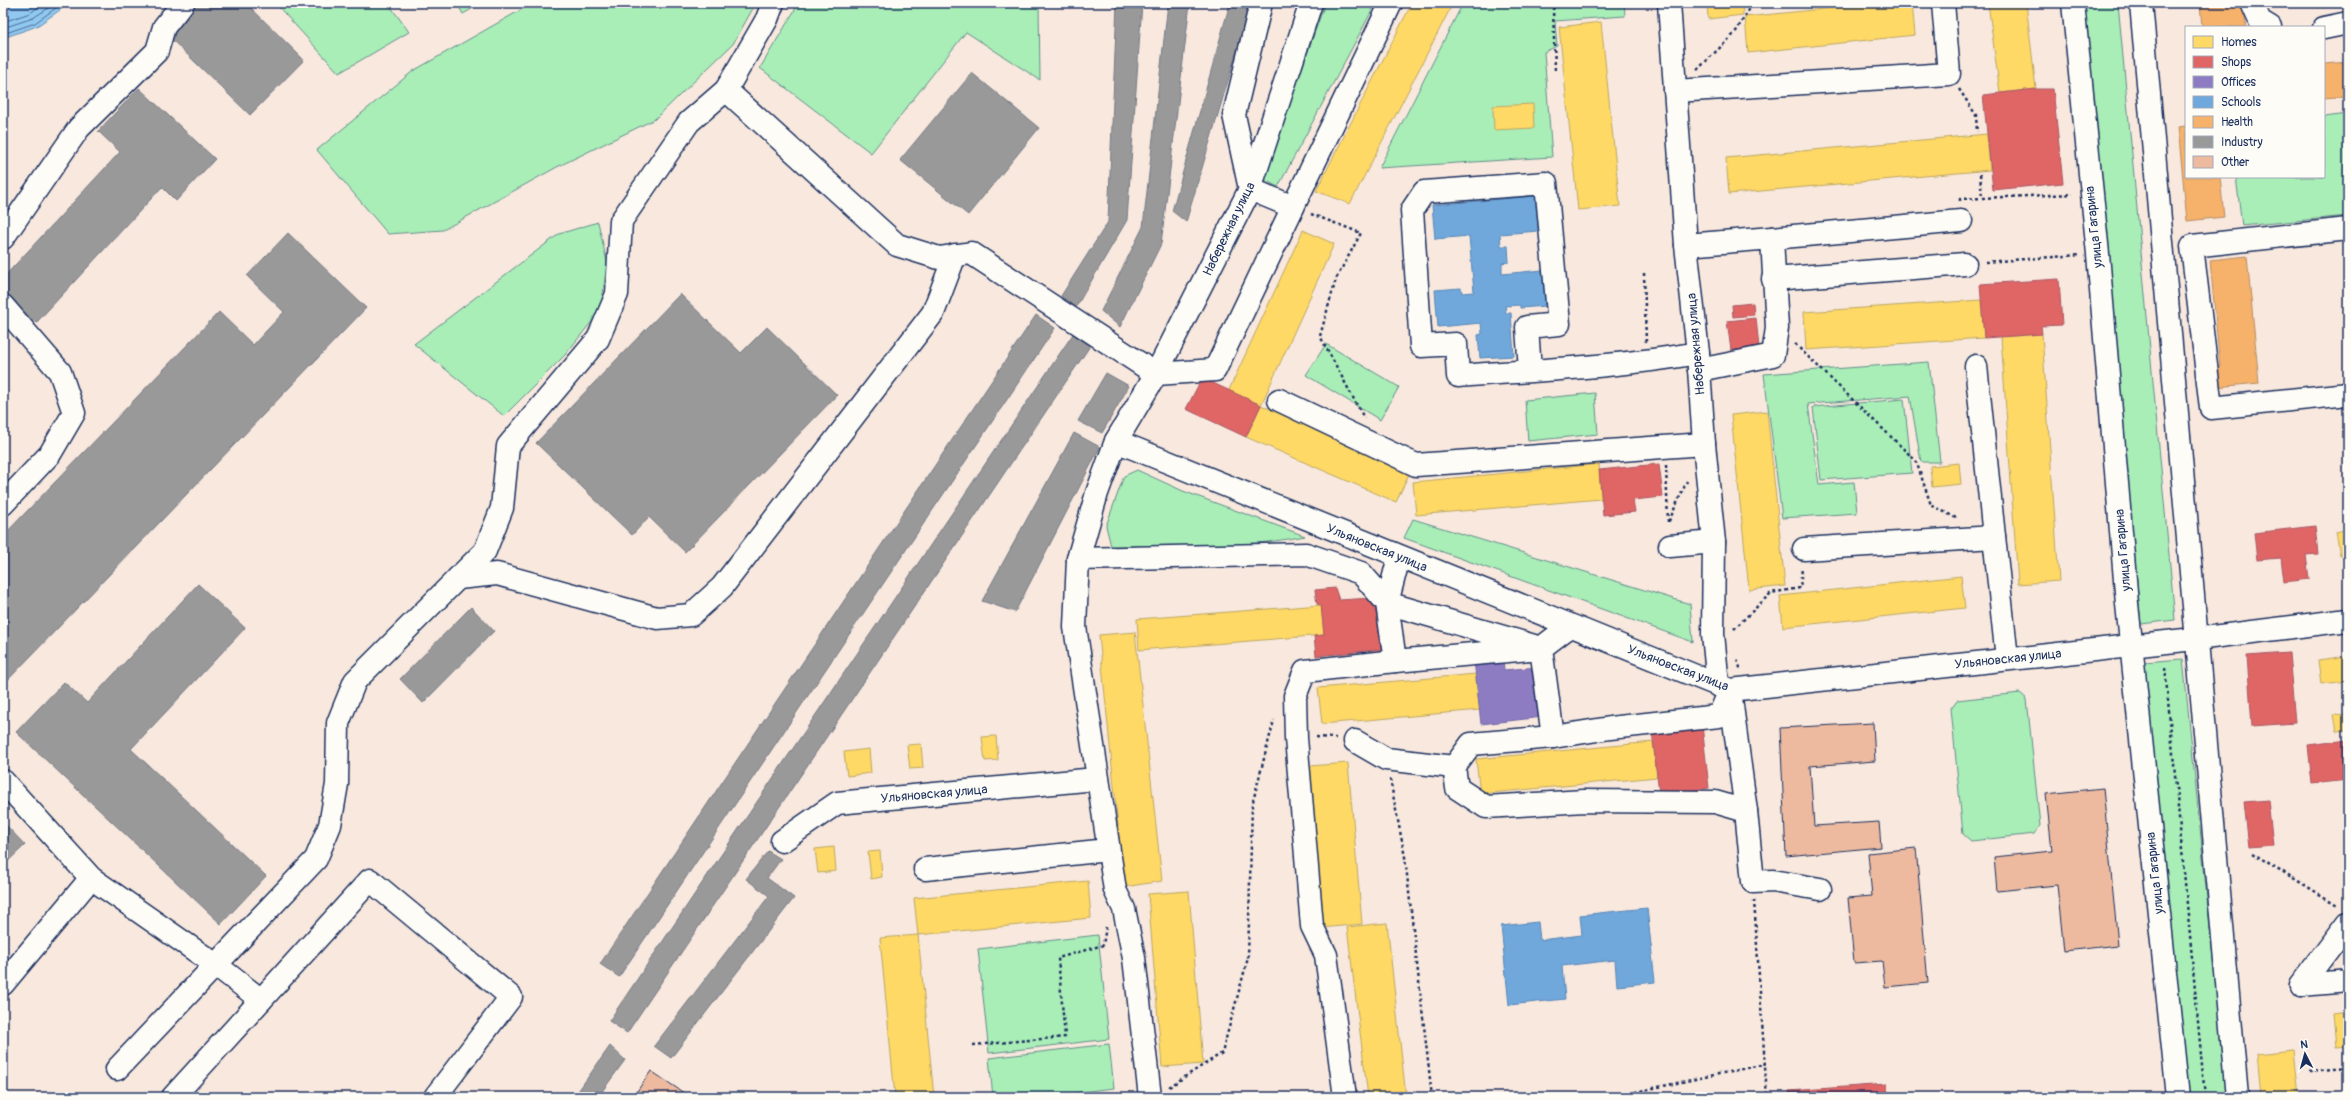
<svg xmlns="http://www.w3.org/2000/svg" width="2351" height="1100" viewBox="0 0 2351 1100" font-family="Pangolin,sans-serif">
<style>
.green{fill:#a9edb7;stroke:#628e8a}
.water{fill:#90c8ef;stroke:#618bb5}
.homes{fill:#ffd966;stroke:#bba664}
.shops{fill:#e06666;stroke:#a55664}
.offices{fill:#8e7cc3;stroke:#6c65a5}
.schools{fill:#6fa8dc;stroke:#5684b6}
.health{fill:#f6b26b;stroke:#b48b67}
.industry{fill:#999;stroke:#737987}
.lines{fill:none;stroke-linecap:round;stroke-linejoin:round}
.shore{stroke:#4a6c98;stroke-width:1}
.building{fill:#edba9f;stroke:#1b2f5e}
.minor-casing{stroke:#1b2f5e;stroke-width:25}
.path{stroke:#1b2f5e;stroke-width:2.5;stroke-dasharray:3 3;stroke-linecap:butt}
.minor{stroke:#fdfcf7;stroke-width:22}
.labels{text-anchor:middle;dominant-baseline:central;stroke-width:4;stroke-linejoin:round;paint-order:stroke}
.street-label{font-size:13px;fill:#1b2f5e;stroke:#fdfcf7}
</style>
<rect width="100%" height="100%" fill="#f8e8dd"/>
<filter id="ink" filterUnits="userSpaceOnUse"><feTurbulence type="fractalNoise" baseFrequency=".025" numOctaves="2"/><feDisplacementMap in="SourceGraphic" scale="8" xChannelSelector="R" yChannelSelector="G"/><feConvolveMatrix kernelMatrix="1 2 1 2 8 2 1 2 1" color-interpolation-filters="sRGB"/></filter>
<g filter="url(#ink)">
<g class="green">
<path d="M275 3H388L409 32 339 73Z"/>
<path d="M457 3H482L463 14Z"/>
<path d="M533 3H756L733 44 655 119 557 167 443 230 388 234 317 150 413 71Z"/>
<path d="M799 3H1039L1040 80 966 32 871 153 760 68Z"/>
<path d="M1325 3H1376L1278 187 1263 179Z"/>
<path d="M1463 3H1624L1625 16 1555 21 1557 46 1544 52 1552 157 1379 168Z"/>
<path d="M2080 3H2118L2175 620 2141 624Z"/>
<path d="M2348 114V216L2242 226 2236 177H2324V117Z"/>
<path d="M598 222 607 262 601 310 565 355 504 416 414 344 559 234Z"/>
<path d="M1326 344 1399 387 1380 420 1306 375Z"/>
<path d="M1929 362 1940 462H1921L1910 396 1808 404 1819 485 1854 482 1857 513 1782 518 1764 374Z"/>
<path d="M1595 393 1598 434 1528 441 1525 400Z"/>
<path d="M1904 399 1912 473 1821 480 1813 407Z"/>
<path d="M1137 470 1183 491 1305 536C1241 549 1175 546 1111 546L1106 526 1124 476Z"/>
<path d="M1413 519 1690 604 1693 642 1404 538Z"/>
<path d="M2183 659 2227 1097H2186L2144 662Z"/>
<path d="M2020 693 2027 699 2040 826 2034 834 1971 841 1963 834 1951 708 1957 700Z"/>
<path d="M1098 935 1109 1039 989 1053 978 949Z"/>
<path d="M1109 1044 1114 1088 1039 1097H993L989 1058Z"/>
</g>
<path class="water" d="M3 3H70L37 26 3 38Z"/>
<g class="homes">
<path d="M1412 3H1453L1350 204 1316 191Z"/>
<path d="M1707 3H1742L1743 15 1708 19Z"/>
<path d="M1882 3H1912L1915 35 1748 53 1745 17Z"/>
<path d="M1988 3H2026L2036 89 2000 93Z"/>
<path d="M1601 22 1620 206 1578 210 1559 27Z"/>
<path d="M1533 104 1534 128 1494 130 1493 106Z"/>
<path d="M1987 134 1990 170 1729 194 1726 158Z"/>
<path d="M1303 230 1334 244 1261 405 1228 392Z"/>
<path d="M1981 300 1984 338 1806 350 1804 312Z"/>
<path d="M2042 334 2059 581 2018 584 2001 337Z"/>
<path d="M1261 405 1410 472 1396 502 1246 437Z"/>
<path d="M1767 411 1785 586 1749 590 1731 415Z"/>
<path d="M1959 463 1961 484 1932 487 1930 466Z"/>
<path d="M1599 464 1601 499 1416 515 1413 482Z"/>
<path d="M2348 529V554L2340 555 2336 532Z"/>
<path d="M1961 576 1965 608 1783 627 1780 596Z"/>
<path d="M1321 605 1324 635 1139 650 1137 619Z"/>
<path d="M1135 632 1162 881 1124 887 1099 635Z"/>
<path d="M2348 656V681L2321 684 2318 660Z"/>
<path d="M1476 674 1480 710 1322 724 1318 688Z"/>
<path d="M2348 714V730L2337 731 2334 715Z"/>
<path d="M996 736 998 760 985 761 982 737Z"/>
<path d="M1653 742 1657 777 1480 794 1476 759Z"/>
<path d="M921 744 923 768 910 769 907 745Z"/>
<path d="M869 749 871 773 847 776 844 752Z"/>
<path d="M1348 763 1362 924 1321 928 1310 766Z"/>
<path d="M834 847 836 871 818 873 815 849Z"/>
<path d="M880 851 882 877 871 879 868 852Z"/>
<path d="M1088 881 1091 918 918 935 914 898Z"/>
<path d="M1189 891 1203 1064 1162 1067 1148 894Z"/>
<path d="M1387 923 1406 1097H1368L1347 927Z"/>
<path d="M918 935 934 1097H895L880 938Z"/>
<path d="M2348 1012V1046L2336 1047 2333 1014Z"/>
<path d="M2293 1050 2298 1097H2261L2257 1054Z"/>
</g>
<g class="shops">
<path d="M2036 89H2053L2063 183 1993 190 1983 95Z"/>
<path d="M2059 279 2062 325 2041 326 2042 334 1984 338 1980 284Z"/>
<path d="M1753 303 1754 315 1733 317 1732 305Z"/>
<path d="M1756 318 1759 348 1731 350 1727 321Z"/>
<path d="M1202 378 1261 405 1246 437 1186 409Z"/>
<path d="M1659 464 1663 497 1633 500 1635 512 1603 515 1599 470Z"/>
<path d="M2315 526 2318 554 2306 555 2309 579 2284 582 2281 558 2257 560 2254 533Z"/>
<path d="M1335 588 1339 600 1372 598 1385 649 1316 656 1314 636 1324 635 1321 605 1317 604 1315 590Z"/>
<path d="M2289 653 2295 723 2252 726 2247 656Z"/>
<path d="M1702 725 1709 788 1659 794 1652 730Z"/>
<path d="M2348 740V780L2312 784 2308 745Z"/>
<path d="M2268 800 2273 845 2249 847 2244 802Z"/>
<path d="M1887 1084 1888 1097H1789V1091Z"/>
</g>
<path class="offices" d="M1503 657 1504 670 1538 667 1543 717 1481 724 1474 660Z"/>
<g class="schools">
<path d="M1536 196 1539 231 1500 234 1501 246H1508L1509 262 1502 263V274L1543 270 1546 306 1520 308V305L1505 306 1506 313H1511L1514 356 1480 358 1478 335 1482 334 1481 323 1438 327 1435 290 1461 288 1462 293 1474 292 1469 236 1435 239 1432 205Z"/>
<path d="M1647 908 1655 982 1617 986 1615 960 1562 966 1565 999 1509 1005 1501 926 1538 922 1540 940 1582 935 1580 915Z"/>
</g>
<g class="health">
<path d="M2200 3H2243L2246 27H2202Z"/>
<path d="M2348 62V96L2324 98V64Z"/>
<path d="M2186 126V177H2220L2224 217 2187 221 2178 127Z"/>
<path d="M2247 256 2259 383 2217 387 2215 367H2220L2210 260Z"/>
</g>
<g class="industry">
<path d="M198 3H246L304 60 250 115 167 35Z"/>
<path d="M1117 3H1142L1127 220 1076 307 1061 296 1108 222Z"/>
<path d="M1168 3H1190L1161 244 1120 327 1101 311 1143 227Z"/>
<path d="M1230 3H1251L1186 222 1172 211Z"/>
<path d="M972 73 1039 128 968 215 900 160Z"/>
<path d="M139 88 215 159 176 201 162 187 36 323 3 293V278L120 152 98 131Z"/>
<path d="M288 233 366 308 3 685V536L219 312 253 345 284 312 247 276Z"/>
<path d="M680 294 741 353 767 327 837 395 685 552 649 517 632 535 536 443Z"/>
<path d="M1036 315 1055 328 619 977 600 964Z"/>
<path d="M1073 334 1090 346 627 1033 609 1021Z"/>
<path d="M1106 373 1129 386 1102 433 1078 421Z"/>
<path d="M1074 433 1100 447 1015 612 982 601Z"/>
<path d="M198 584 245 628 131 749 266 876 221 924 16 732 64 682 87 703Z"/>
<path d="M471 607 494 631 423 703 400 679Z"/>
<path d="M3 822 25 845 3 866Z"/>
<path d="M768 851 781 859 767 878 794 898 671 1058 654 1046 769 896 746 879Z"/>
<path d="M610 1046 625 1060 598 1097H574Z"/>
</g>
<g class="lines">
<g class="shore">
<path d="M3 22 30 13 45 3"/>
<path d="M3 28 33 18 56 3"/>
<path d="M3 34 35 23 63 3"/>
</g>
</g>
<g class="building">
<path d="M1873 723 1875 761 1810 766 1814 826 1879 822 1881 847 1786 856 1780 728Z"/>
<path d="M2103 788 2118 945 2064 951 2057 885 1997 891 1994 857 2052 851 2046 794Z"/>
<path d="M1916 848 1928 983 1885 987 1882 961 1854 963 1848 898 1872 896 1868 853Z"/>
<path d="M651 1071 690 1097H633Z"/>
<path d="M1759 1094V1097H1734V1095Z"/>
</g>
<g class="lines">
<g class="minor-casing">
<g id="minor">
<path d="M1261 3 1234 115 1250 189 1293 207 1391 3"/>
<path d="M1669 3 1686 245 1698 353 1704 444 1714 542 1713 634 1718 685"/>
<path d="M2073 3 2098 254 2127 604 2178 1097"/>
<path d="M2141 3 2237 1097"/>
<path d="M2252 3 2260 21 2270 27"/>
<path d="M2324 28 2348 23"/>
<path d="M726 90 897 245 939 258 971 253 1156 374 1215 370 1293 207"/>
<path d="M1675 91 1949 74 1943 3"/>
<path d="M2348 229 2192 246 2211 408 2348 394"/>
<path d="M3 238 79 128 157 51 164 27 183 3"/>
<path d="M1772 238 1961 221"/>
<path d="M1686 245 1772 238 1777 328 1773 355 1699 370"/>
<path d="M1773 279 1965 264"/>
<path d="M3 306 60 372 74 413 50 454 3 504"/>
<path d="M1976 366 2007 659"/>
<path d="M1530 371 1527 327 1559 324 1546 183 1424 192 1412 210 1421 346 1456 344 1458 376C1538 370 1619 367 1698 353"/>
<path d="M1279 400 1416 465 1704 444"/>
<path d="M1116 441 1730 690 2212 637 2348 620"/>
<path d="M1670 546 1714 542"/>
<path d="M1804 549 1994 537"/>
<path d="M1399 557 1387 603 1541 648 1570 626"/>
<path d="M1078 559 1306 554 1361 573 1387 603 1395 661 1541 648 1553 737 1610 728 1719 716 1730 690"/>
<path d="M458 578 497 574 657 618 691 615 722 587 933 313 955 255"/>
<path d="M1730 691 1746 811 1753 882 1773 881 1820 889"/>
<path d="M1355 741 1386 759 1454 767 1471 744 1553 737"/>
<path d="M1454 767 1457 788 1486 807 1584 801 1715 802 1746 811"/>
<path d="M3 781 91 878 216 965 261 1000"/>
<path d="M782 841 837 803 1096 779"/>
<path d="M925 869 1108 850"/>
<path d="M3 984 91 878"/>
<path d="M2301 985 2348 923"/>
<path d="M2301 985 2348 981"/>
<path d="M117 1069 316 859 330 825 337 784 338 723 355 681 485 551 502 508 508 446 598 339 617 294 621 221 689 122 726 90 767 19 773 3"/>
<path d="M173 1097 370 880 511 997 435 1097"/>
<path d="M1150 1097 1134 958 1124 909 1115 890 1075 627 1078 559 1097 493 1116 441 1156 374 1250 189 1311 3"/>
<path d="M1345 1097 1326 955 1312 926 1296 738 1295 696 1305 671 1395 661"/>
</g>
</g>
<g class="path">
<path d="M1555 70 1553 9 1558 3"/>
<path d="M1697 70 1735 33 1753 3"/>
<path d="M1959 89 1976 115 1977 132"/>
<path d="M1980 174 1982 197"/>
<path d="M1960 201V199L2072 194"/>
<path d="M1311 214 1361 233 1336 279 1320 336 1364 418"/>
<path d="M1985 262 2080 255"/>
<path d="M1644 273 1646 342"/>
<path d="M1795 344 1916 461 1931 505 1958 519"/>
<path d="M1666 465 1668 523 1687 481"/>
<path d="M1734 629 1771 593 1800 588 1802 568"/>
<path d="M1737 660 1741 670"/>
<path d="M2165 668 2205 1097"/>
<path d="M1316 737 1336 738"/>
<path d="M1390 779 1405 857 1432 1097"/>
<path d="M2252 853 2339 906"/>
<path d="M1754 900 1767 1097"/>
<path d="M973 1045 1065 1037 1058 958 1103 945 1106 927"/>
<path d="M2310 1070 2348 1067"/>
<path d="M1169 1087 1222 1053 1248 958 1252 805 1274 720"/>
<path d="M1563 1097 1626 1094"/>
<path d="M1625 1097 1626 1094 1765 1064"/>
</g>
<use href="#minor" class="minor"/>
</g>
</g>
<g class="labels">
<g class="street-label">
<text transform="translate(2094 227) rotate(-96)">улица Гагарина</text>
<text transform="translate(1229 229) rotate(-64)">Набережная улица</text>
<text transform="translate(1696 344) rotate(-95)">Набережная улица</text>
<text transform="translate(1377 548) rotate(22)">Ульяновская улица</text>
<text transform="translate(2123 550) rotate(-95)">улица Гагарина</text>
<text transform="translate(2008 659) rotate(-6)">Ульяновская улица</text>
<text transform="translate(1678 668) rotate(21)">Ульяновская улица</text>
<text transform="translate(934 794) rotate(-5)">Ульяновская улица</text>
<text transform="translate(2155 873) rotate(-96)">улица Гагарина</text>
</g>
</g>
<rect width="2351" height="1100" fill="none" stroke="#fdfcf7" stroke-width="16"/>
<rect x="8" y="8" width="2335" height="1084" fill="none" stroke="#1b2f5e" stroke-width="1.5" filter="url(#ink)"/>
<rect x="2185" y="26" width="140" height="152" fill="#fdfcf7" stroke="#a3aaba"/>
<rect x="2193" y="36" width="20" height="12" fill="#ffd966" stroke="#a3aaba"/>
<text x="2221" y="46" font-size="12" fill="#1b2f5e">Homes</text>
<rect x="2193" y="56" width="20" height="12" fill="#e06666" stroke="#a3aaba"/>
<text x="2221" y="66" font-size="12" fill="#1b2f5e">Shops</text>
<rect x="2193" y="76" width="20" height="12" fill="#8e7cc3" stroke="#a3aaba"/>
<text x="2221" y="86" font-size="12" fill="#1b2f5e">Offices</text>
<rect x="2193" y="96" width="20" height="12" fill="#6fa8dc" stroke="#a3aaba"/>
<text x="2221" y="106" font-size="12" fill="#1b2f5e">Schools</text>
<rect x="2193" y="116" width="20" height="12" fill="#f6b26b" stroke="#a3aaba"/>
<text x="2221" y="126" font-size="12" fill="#1b2f5e">Health</text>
<rect x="2193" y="136" width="20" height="12" fill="#999999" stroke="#a3aaba"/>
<text x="2221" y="146" font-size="12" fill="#1b2f5e">Industry</text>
<rect x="2193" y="156" width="20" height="12" fill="#edba9f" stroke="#a3aaba"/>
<text x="2221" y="166" font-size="12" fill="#1b2f5e">Other</text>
<g transform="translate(2305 1054) rotate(354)" stroke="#fdfcf7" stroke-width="3" paint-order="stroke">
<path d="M0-3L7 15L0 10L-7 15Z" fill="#1b2f5e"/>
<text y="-6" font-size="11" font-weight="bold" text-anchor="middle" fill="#1b2f5e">N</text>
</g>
</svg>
